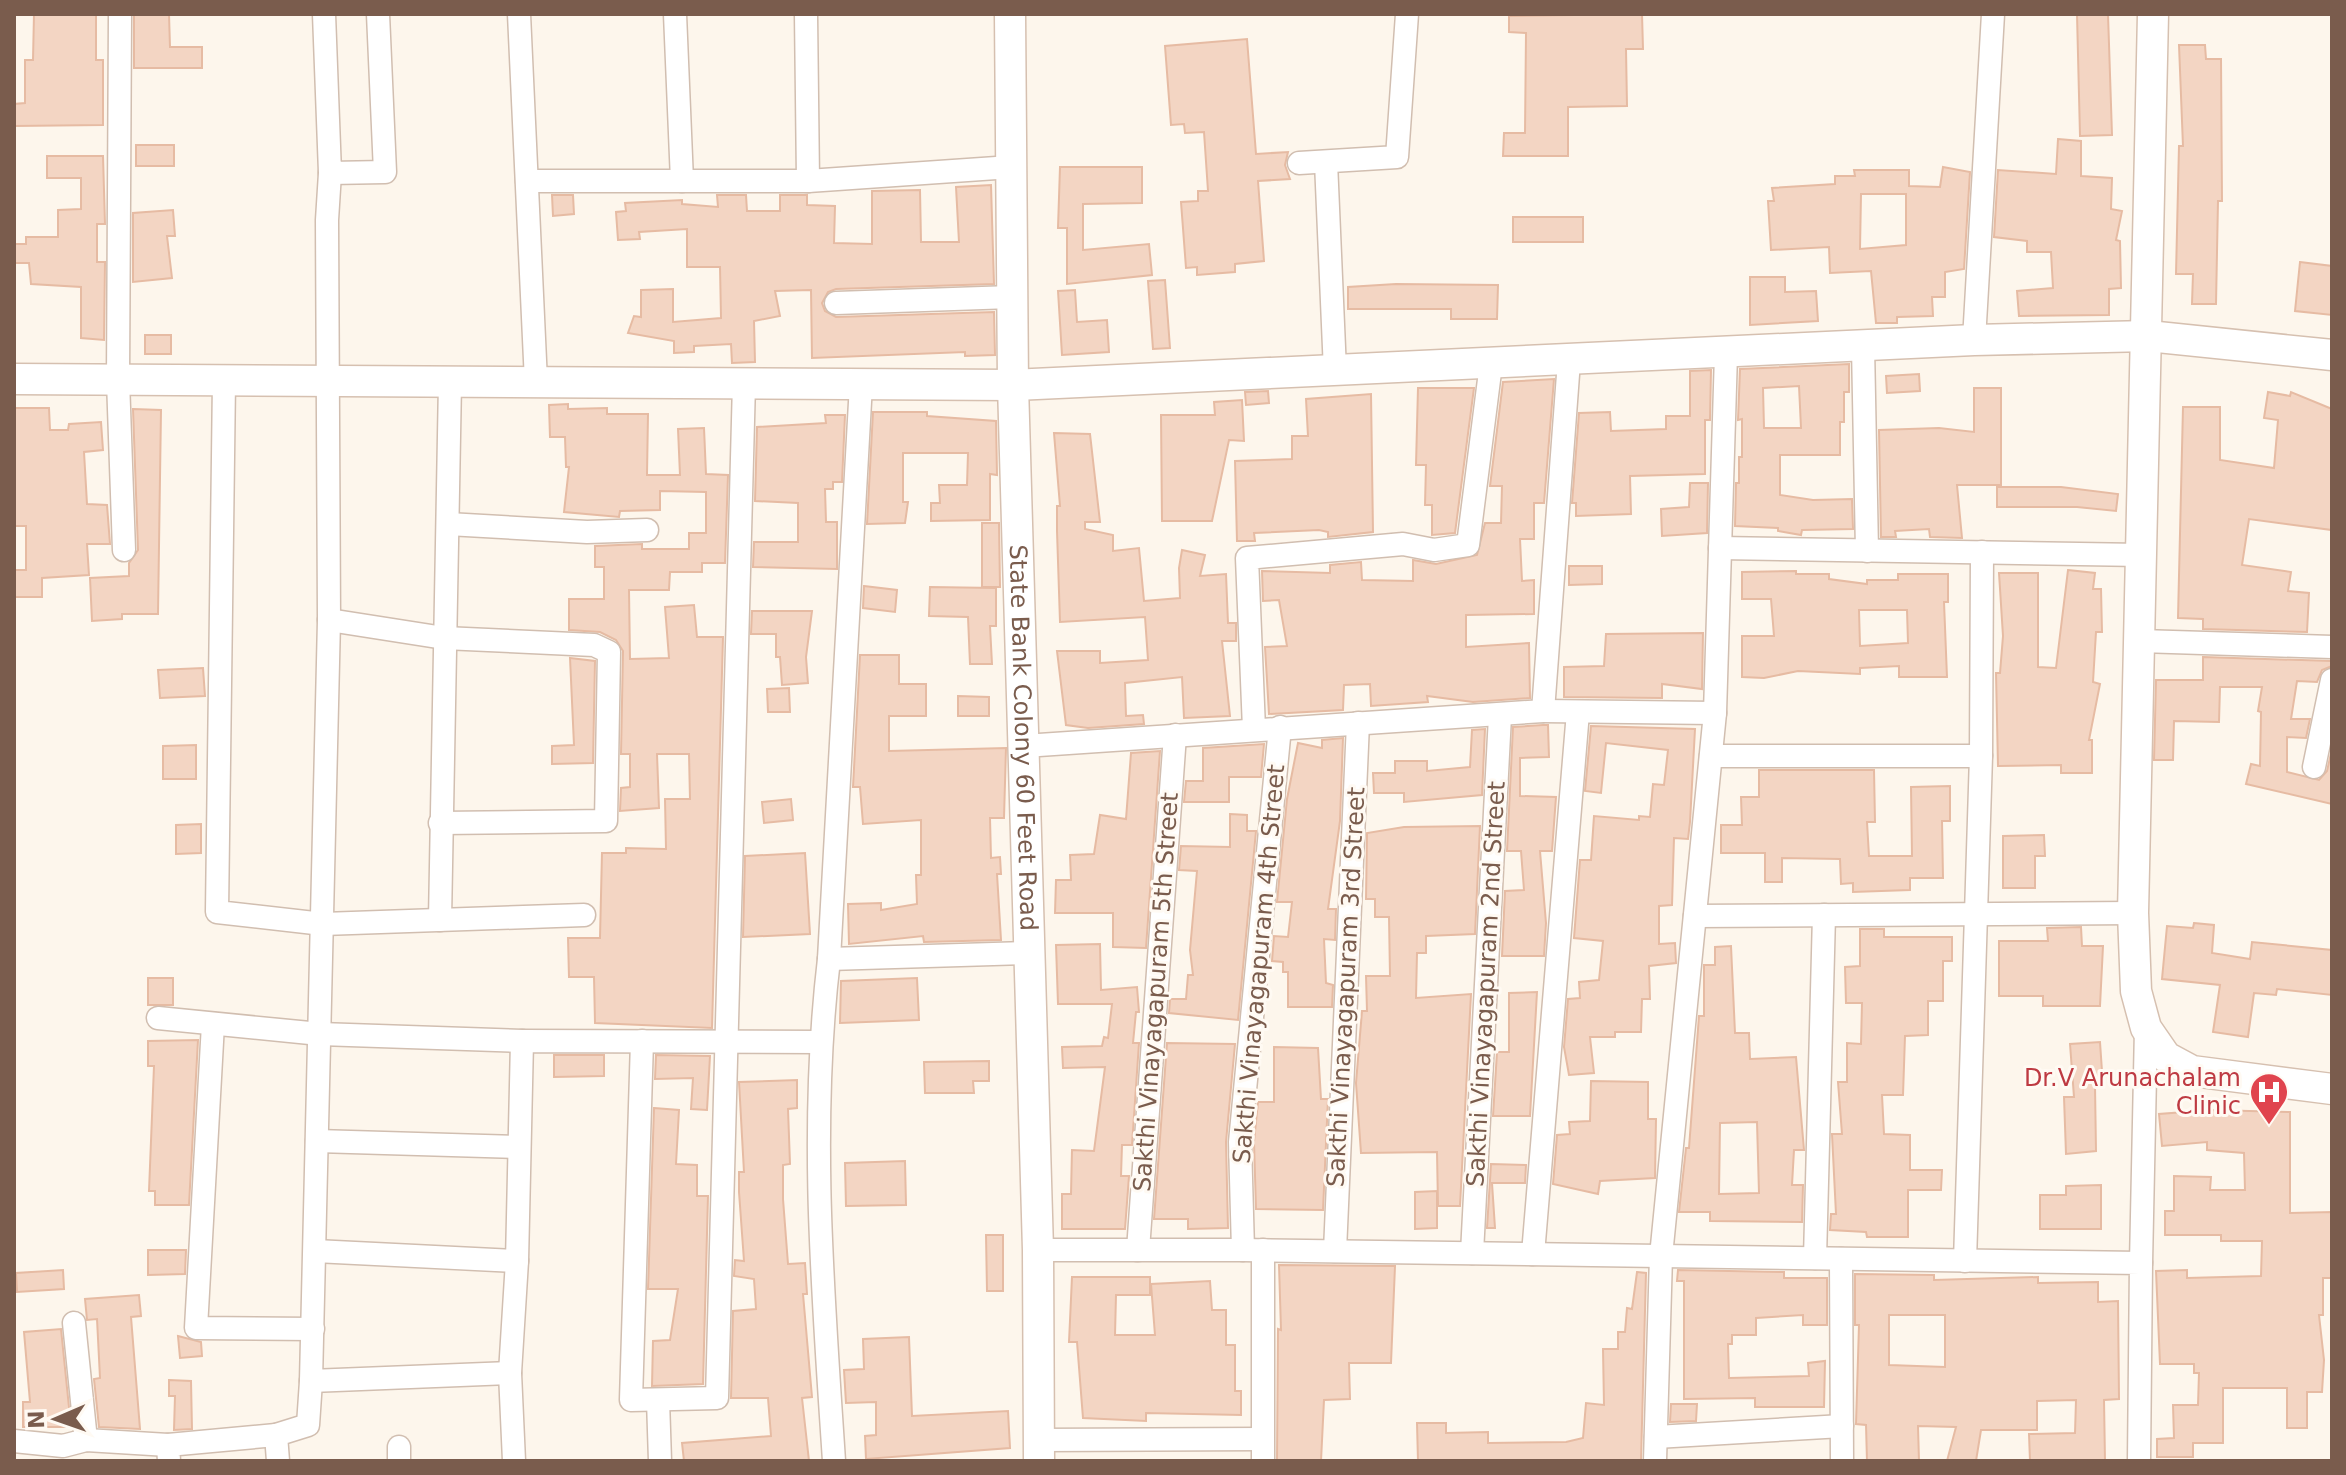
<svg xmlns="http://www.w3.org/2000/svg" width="2346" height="1475" viewBox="0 0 2346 1475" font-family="'DejaVu Sans',sans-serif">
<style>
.building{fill:#f3d5c3;stroke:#e6bba3;stroke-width:2;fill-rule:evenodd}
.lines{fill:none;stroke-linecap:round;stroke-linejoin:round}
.street-casing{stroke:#d1beb0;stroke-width:25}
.secondary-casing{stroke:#d6c0b0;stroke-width:33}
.street{stroke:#fff;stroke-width:22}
.secondary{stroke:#fff;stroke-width:30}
.labels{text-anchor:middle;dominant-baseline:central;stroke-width:6;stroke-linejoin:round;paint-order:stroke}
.street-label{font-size:24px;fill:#7a5c4d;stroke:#fffaf3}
.health-label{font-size:24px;fill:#be3a42;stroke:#fffaf3;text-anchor:end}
</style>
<rect width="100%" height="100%" fill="#fdf6ec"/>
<g class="building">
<path d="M34 14H96V60H103V125L14 126V104L25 103V60H33Z"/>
<path d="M134 14H169L170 47H202V68H134Z"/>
<path d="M1642 14 1643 49H1626L1627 106 1568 107V156H1503L1504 133H1525L1526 33 1509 32V16Z"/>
<path d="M2077 14H2108L2112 135 2080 136Z"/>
<path d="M1247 39 1256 154 1288 152 1285 165 1290 179 1258 181 1264 261 1235 264V272L1197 275V267L1186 268 1181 202 1198 201V191H1208L1204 132 1185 133 1184 124 1171 125 1165 46Z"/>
<path d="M2179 45H2205L2206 59H2221L2222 201H2218L2216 304H2192L2193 274H2176L2179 146H2183Z"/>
<path d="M2058 139 2081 141V176L2112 178 2111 209 2122 211 2116 240 2120 241 2121 288 2109 289V315L2019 316 2017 291 2053 288 2051 252H2027V241L1994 237 1998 170 2056 174Z"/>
<rect x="136" y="145" width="38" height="21"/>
<path d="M47 156H103L105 224H97V262H105L104 340 81 338V287L31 284 29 263H14V244H26V237H58V210L81 209V178H47Z"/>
<path d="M1060 167H1142V203L1083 204V250L1149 244 1152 275 1067 284V228H1058Z"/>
<path d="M1943 167 1970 172 1964 269 1945 272V297H1932L1933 316 1897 317V323H1876L1871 271 1830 273 1829 247 1771 250 1768 201H1774L1772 188 1835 184V176H1855L1854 170H1909V186L1940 187ZM1861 194H1906V245L1860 249Z"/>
<path d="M991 185 994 284 836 289 828 292 822 303 825 311 836 317 994 312 995 355 965 356V352L812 358 811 290 775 291 780 316 754 321 755 362 732 363 731 344 694 346V352L674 353V341L628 333 634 316 641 317V290L673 289V322L721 318 720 267H687V229L639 232 640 239 618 240 616 212 626 211 625 203 682 200V204L718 207 717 195H746L747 211H780V195H807V205L835 206 834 243 872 244V191L920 190 921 242H959L956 187Z"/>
<path d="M552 195H573L574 214 553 216Z"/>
<path d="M173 210 175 236H167L172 278 133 282V213Z"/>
<rect x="1513" y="217" width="70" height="25"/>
<path d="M2300 262 2332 266V315L2295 311Z"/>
<path d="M1750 277H1785V292L1816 291 1818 321 1750 325Z"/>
<path d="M1165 280 1170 348 1153 349 1148 281Z"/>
<path d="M1396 284 1498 285 1497 319H1451V309H1348V287Z"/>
<path d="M1075 290 1077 322 1107 320 1109 352 1062 355 1058 291Z"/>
<rect x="145" y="335" width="26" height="19"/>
<path d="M1849 364V392H1844V422H1840V455H1780V495L1813 500 1852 499 1853 529 1802 530 1801 535 1778 531V528L1735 526 1736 483H1739V457H1742V419L1738 420 1740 369ZM1799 386 1801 428H1764L1763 388Z"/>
<path d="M1711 370 1710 420H1705V474L1630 476 1631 514 1576 516V503H1572L1579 413 1610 412 1611 431 1666 429V416H1690V371Z"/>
<path d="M1919 374 1920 391 1887 393 1886 376Z"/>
<path d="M1554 379 1544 503H1534V539H1520L1522 581 1534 580V614L1466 615V647L1529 643 1530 698 1473 702 1427 696 1428 702 1371 706 1370 684 1344 685 1343 710 1269 714 1265 647 1287 646 1279 600 1263 601 1262 571 1330 573V565L1361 562 1362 580 1413 581V560L1436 564 1477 555 1485 523H1501L1502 486H1490L1503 382Z"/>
<path d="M1418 388H1474L1455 533 1432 535V505H1425L1426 465H1416Z"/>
<path d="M1974 388H2001V485H1957L1962 538 1930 537 1929 529 1895 531 1896 537H1881L1879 430 1939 428 1974 432Z"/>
<path d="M1268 391 1269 403 1246 405 1245 392Z"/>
<path d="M2268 392 2290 396 2291 392 2332 409V530L2249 519 2242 565 2291 572 2288 591 2309 593 2307 632 2203 629V619L2178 618 2183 407H2220V460L2274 468 2278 420 2264 418Z"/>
<path d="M1371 394 1373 532 1328 537V532L1319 530 1254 533 1255 541H1237L1235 461 1292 459V436H1308L1306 399Z"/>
<path d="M1242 400 1244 441 1229 440 1212 521H1162L1161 415H1215L1214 402Z"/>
<path d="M568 404V409L607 408V414H648L647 475H680L678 429 704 428 706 474 728 475 725 563H702V572H670L669 590H629L630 659 669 658 665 607 694 605 697 637H723L712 1028 595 1023 594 977H569L568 938H600L602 853H626V848L666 849 665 799H690L689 754H657L659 808 620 811 621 788 630 787V754H621L623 651 616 640 600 632 569 630V599H604V567H595V546L642 544V549H689V533H706V492L660 491V510L620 511 619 517 564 512 569 467H566L565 437H550L549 405Z"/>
<path d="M14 408H49L50 430H68L69 424 101 422 103 450 84 452 87 504 107 505 110 544H87L89 575 42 578V597H14V570H26V526H14Z"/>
<path d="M133 409 161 410 158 614H122V619L92 621 90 578 129 576V563L138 550Z"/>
<path d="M873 412H927V416L996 421 997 475 990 474V520L931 521V503H940L939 485H967L968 453H903V502H908L905 523 867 524Z"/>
<path d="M825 415H845L842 482H833V489H825L826 522H837V569L753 567 754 542H798V503L755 501 757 427 826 423Z"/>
<path d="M1054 433 1090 434 1100 522H1085V529L1113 535V551L1139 548 1144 601 1180 598 1179 568 1182 550 1205 555 1200 576 1226 574 1228 623H1236V641H1222L1230 716 1184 718 1182 677 1125 683 1126 716 1143 715 1144 724 1088 728 1066 725 1057 651H1100V663L1148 660 1145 617 1060 622 1057 531V506H1060Z"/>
<path d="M1690 483H1708L1707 533 1662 536 1661 509 1689 507Z"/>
<path d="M1997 487H2061L2118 494 2116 511 2077 507H1997Z"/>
<path d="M982 523H999L1000 587H982Z"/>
<path d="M1569 566H1602V584L1569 585Z"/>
<path d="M2068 570 2095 573 2093 589H2101L2102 632H2096L2093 682 2100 684 2089 740H2092V773H2061V765L1998 766 1996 673H2000L2003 636 1999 573H2038V667L2056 668Z"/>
<path d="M1796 571V574H1829V579L1867 584V580H1898V574H1948V602H1944L1947 677H1899V666L1860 668V674L1798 671 1764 678 1742 677V636H1774L1771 599H1742V572ZM1859 610H1907L1908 643 1860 646Z"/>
<path d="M864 586 897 590 895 612 863 608Z"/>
<path d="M930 587 996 588V626H990L992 664H970L968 617 929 616Z"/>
<path d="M752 611H812L806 657 808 683 782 685 780 657H776V634H751Z"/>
<path d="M1703 633 1702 689 1662 684V698L1564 697V667L1604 666 1606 634Z"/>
<path d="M860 655H899V684H926V716H889V751L1006 748 1004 818H990L991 858 1000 857 1001 874H997L1001 940 924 942 923 936 849 944 848 904 881 903V910L917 904 916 875H921V820L863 824 860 787H853Z"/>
<path d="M2203 657 2332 661V666L2322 670 2317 682 2297 681 2291 719H2310L2306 738 2287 737V772L2319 780 2327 771 2332 749V804L2246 784 2251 764 2260 766 2261 712 2258 711 2262 687H2220L2219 722 2174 721 2173 760H2154L2156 680H2203Z"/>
<path d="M570 658 595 661 593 763 552 764V746L574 745Z"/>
<path d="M203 668 205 696 160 698 158 670Z"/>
<path d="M789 688 790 712H768L767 689Z"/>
<path d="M958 696 989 697V716H958Z"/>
<path d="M1543 725H1548L1549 757 1520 758V796L1556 797 1552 851H1540L1546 923 1544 956H1502L1505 891 1524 890 1521 851H1507L1513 727Z"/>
<path d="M1591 726 1695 729 1690 822 1688 839 1674 838 1672 905 1659 906V944L1675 943 1676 963 1649 966 1650 999H1642L1641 1032H1615V1037H1590L1594 1073 1569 1075 1564 1047 1568 999 1580 998 1579 982 1599 980 1603 941 1574 938 1580 860H1591L1594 816 1639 820V816L1650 817 1653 784 1664 785 1668 750 1606 743 1601 793 1585 791Z"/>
<path d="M1485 729 1482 795 1404 802V793H1374L1373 773H1395V761H1427V771L1470 767 1472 730Z"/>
<path d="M1343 738 1340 821 1328 909H1336L1335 940 1324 939 1326 983 1333 985 1332 1007H1288V972H1283V962L1272 961 1274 936 1288 937 1292 902H1277L1287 799 1298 743 1322 748V740Z"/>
<path d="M1264 744 1261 777H1229V802H1184L1186 781H1203V748Z"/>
<path d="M196 745V779H163V746Z"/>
<path d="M1160 751 1146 948 1113 947V913H1055L1056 880H1071L1070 855 1094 854 1100 815 1126 819 1131 753Z"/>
<path d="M1759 770H1874L1875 822H1867L1869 856H1912L1911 787 1950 786V821H1942L1943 878H1910V890L1853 892V883L1841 884 1840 859 1782 858V882H1765V853H1721V825H1742L1741 797H1759Z"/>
<path d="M791 799 793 820 764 823 762 802Z"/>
<path d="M1230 814 1247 815V831H1256L1238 1020 1169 1013 1170 999H1186L1188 975H1193L1190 950 1197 871 1179 870 1181 846 1230 847Z"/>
<path d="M201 824V853L176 854V825Z"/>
<path d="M1480 826 1475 934 1426 936V953H1417L1416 998 1471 994 1460 1206H1438L1437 1152 1361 1153 1356 1083 1362 1011H1367L1366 976H1390L1389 917H1375V899H1366L1367 833 1404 827Z"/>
<path d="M2044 835 2045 856H2035V888H2003V836Z"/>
<path d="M805 853 810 934 743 937 745 856Z"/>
<path d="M2194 923 2214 925 2212 953 2250 959 2252 942 2332 950V995L2277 989 2276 995 2254 993 2248 1037 2213 1032 2220 985 2162 979 2167 926 2193 928Z"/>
<path d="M2081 927 2082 946H2103L2100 1006H2043V996H1999V941H2048L2047 928Z"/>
<path d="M1860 929H1884V937H1952V961H1943V1001H1928V1035L1905 1036 1903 1095H1882L1884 1134 1910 1135V1170H1942L1941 1190H1908V1237H1867L1866 1232 1830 1230 1831 1214H1836L1832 1134H1842L1838 1082H1847V1043L1861 1044 1862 1003H1846L1845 967 1860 966Z"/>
<path d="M1100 944 1101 990 1137 987 1139 1012H1136L1133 1043H1139L1132 1145H1122L1121 1176H1129L1125 1229H1062V1194H1071L1072 1150 1094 1151 1105 1067 1063 1068 1062 1047 1102 1046 1104 1037 1108 1038 1112 1004H1058L1056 945Z"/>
<path d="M1731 946 1735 1033H1749L1750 1059 1796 1057 1804 1150H1794L1792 1185H1803L1802 1222 1710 1221V1212H1679L1686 1148H1689L1699 1016H1704V965H1715V947ZM1757 1122 1759 1193 1719 1194 1720 1123Z"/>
<rect x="148" y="978" width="25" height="27"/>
<path d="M917 978 919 1020 840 1023 841 981Z"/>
<path d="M1537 992 1530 1116H1493L1497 1052H1509V993Z"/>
<path d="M198 1040 189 1205H155V1191H149L154 1066H148V1041Z"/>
<path d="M2100 1042 2103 1086H2095L2096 1151 2066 1154 2064 1097H2074L2070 1044Z"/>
<path d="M1167 1043 1235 1044 1226 1142 1228 1228 1188 1229V1219H1154Z"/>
<path d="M1274 1047 1318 1048 1321 1099H1328L1323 1210 1256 1209 1254 1142 1258 1102H1274Z"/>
<path d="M554 1055H604V1076L554 1077Z"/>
<path d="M656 1055 710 1056 707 1110 691 1109 693 1078 655 1079Z"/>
<path d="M989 1061V1081H973L974 1093H925L924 1062Z"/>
<path d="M797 1080V1108L788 1109 790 1164 783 1165V1199L788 1264 805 1263 807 1294H803L812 1397 802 1398 809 1461H684L682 1443 771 1436 768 1398H731L733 1311 756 1309 754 1279 734 1276 735 1260 744 1261 739 1192V1172H744L739 1082Z"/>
<path d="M1591 1081 1648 1082V1119H1656L1655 1178 1600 1181 1598 1194 1553 1184 1557 1135 1570 1134 1569 1122 1590 1121Z"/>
<path d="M654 1108 679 1110 676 1164 697 1165V1196H708L703 1384 652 1386 653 1341 670 1340 678 1289H648Z"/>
<path d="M2211 1110 2290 1112V1213L2332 1212V1278H2323V1315H2319L2324 1360 2322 1392H2307V1428H2287V1388H2223V1443H2193V1457H2157V1439L2174 1438 2173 1405H2198L2199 1373H2194V1364H2160L2156 1271 2187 1270V1278L2261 1276 2262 1241H2221V1235H2165V1211H2174V1176L2211 1177 2210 1190H2245L2244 1153 2207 1150V1142L2162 1146 2159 1114Z"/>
<path d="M905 1161 906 1205 846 1206 845 1163Z"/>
<path d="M1491 1164 1526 1165 1525 1183H1492L1495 1228H1487Z"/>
<path d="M2101 1185V1229H2040V1195H2066V1186Z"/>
<path d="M1437 1191V1228L1415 1229V1192Z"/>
<path d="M986 1235H1003V1291H987Z"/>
<path d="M148 1250H186L185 1274 148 1275Z"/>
<path d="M1279 1265 1395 1266 1391 1363H1349L1350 1399 1324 1400 1321 1461H1277L1278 1329 1281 1330Z"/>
<path d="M63 1270 64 1289 17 1292 16 1273Z"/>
<path d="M1678 1270 1784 1272V1278H1827V1325H1803V1315L1756 1318V1335H1732V1344H1728L1729 1378 1809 1376 1808 1363 1825 1361 1824 1407H1755V1398L1684 1399V1281H1677Z"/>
<path d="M1637 1272 1646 1273 1641 1461H1418L1417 1423H1446V1433L1488 1432V1443L1566 1442 1583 1438 1586 1403 1604 1405 1603 1349H1618V1332H1625L1627 1308 1632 1309Z"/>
<path d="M1855 1274 1934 1275V1280L2038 1277V1283L2098 1282V1302L2118 1301 2119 1399 2104 1400 2105 1461H2030L2029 1434 2075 1433 2076 1400 2037 1401V1430H1981L1976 1461H1947L1956 1427 1918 1426 1919 1461H1867L1866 1425 1856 1424 1859 1325H1855ZM1889 1315H1945V1367L1889 1365Z"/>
<path d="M1072 1277H1150V1295H1116L1115 1335H1155L1151 1284 1210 1281 1212 1310H1226V1345H1235V1391H1241V1415L1146 1413V1421L1083 1418 1077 1342H1069Z"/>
<path d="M139 1295 141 1316 131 1317 140 1429 99 1427 94 1379 100 1378 97 1319 87 1320 85 1299Z"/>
<path d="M61 1329 71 1427H23V1402H30L24 1332Z"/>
<path d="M178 1336 201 1342 202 1356 180 1358Z"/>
<path d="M909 1337 912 1416 1008 1411 1010 1448 866 1459 865 1436 876 1435V1402L846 1403 844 1370 864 1369 863 1339Z"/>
<path d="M169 1380 191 1381 192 1429 174 1430 175 1396H169Z"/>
<path d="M1671 1404H1697L1696 1421 1670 1422Z"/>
</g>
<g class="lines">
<g class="street-casing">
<g id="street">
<path d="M120 14 118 380 124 550"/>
<path d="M324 14 330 173 385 172 378 14"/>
<path d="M519 14 536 382"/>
<path d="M1326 162 1335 371"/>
<path d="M1299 163 1397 157 1407 14"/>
<path d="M330 173 327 220 329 620 311 1381 510 1373"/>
<path d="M527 181H682L675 14"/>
<path d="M682 181H808L806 14"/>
<path d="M808 181 1011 167"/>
<path d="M836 303 1012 297"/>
<path d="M1974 340 1993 14"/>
<path d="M1863 346 1867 551"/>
<path d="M224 381 217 912 323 924 584 915"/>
<path d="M448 524 587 532 647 530"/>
<path d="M1720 548 2142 555"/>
<path d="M329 620 444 638 594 645 609 652 606 821 440 823"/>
<path d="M2140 641 2332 647"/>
<path d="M1543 711 1715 713"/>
<path d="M1254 729 1247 558 1403 544 1434 550 1468 545 1491 364"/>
<path d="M1024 746 1543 711 1569 361"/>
<path d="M1711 756H1981"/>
<path d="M2314 767 2332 680"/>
<path d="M1695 916 2133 913"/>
<path d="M440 920 450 382"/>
<path d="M829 959 1029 953"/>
<path d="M158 1018 320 1034 522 1041"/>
<path d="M213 1024 196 1328 313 1329"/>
<path d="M642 1041 631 1400 717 1398 744 383"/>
<path d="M317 1141 518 1147"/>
<path d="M1038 1250H1243L2141 1263 2139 1461"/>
<path d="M1138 1250 1175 735"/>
<path d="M1243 1250 1240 1142 1280 727"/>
<path d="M1263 1250V1461"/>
<path d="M315 1251 517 1261"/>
<path d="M1335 1251 1358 723"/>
<path d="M1472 1253 1500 716"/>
<path d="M1533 1254 1578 712"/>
<path d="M1815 1258 1824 915"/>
<path d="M1841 1259 1842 1461"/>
<path d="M1965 1261 1981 756 1982 552"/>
<path d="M2141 1263 2146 1028"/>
<path d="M74 1323 86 1440"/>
<path d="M658 1400 660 1461"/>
<path d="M1656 1437 1842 1426"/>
<path d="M1039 1440 1262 1439"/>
<path d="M14 1441 63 1446 86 1440 168 1445"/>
<path d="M399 1447V1461"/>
<path d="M169 1461 168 1445 276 1435"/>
<path d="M278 1461 276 1435 308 1425 311 1381"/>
<path d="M514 1461 510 1373 517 1261 522 1041 819 1042"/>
<path d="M834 1461C823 1293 809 1127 829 959L861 384"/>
<path d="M1655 1461 1661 1256 1715 713 1726 354"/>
</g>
</g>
<g class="secondary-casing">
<g id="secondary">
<path id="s1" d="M1010 14 1013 385 1038 1250 1039 1461"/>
<path d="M2153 14 2133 913 2136 991 2146 1028 2166 1057 2192 1071 2332 1089"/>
<path d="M14 379 1013 385 1974 340 2148 336 2332 355"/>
</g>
</g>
<use href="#street" class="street"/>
<use href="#secondary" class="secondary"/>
</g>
<defs>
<g id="hospital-pin" transform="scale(2)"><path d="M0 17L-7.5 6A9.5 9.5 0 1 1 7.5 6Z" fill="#e0444e" stroke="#fffaf3"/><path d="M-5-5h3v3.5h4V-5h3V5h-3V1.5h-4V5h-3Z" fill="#fff"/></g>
</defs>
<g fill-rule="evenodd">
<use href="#hospital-pin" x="2269" y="1092"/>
</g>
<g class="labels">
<g class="street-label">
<text stroke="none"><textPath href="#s1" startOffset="724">State Bank Colony 60 Feet Road</textPath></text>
<text transform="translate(1259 964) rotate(-85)">Sakthi Vinayagapuram 4th Street</text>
<text transform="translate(1486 984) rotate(-87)">Sakthi Vinayagapuram 2nd Street</text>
<text transform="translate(1346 987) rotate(-87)">Sakthi Vinayagapuram 3rd Street</text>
<text transform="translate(1156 992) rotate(-86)">Sakthi Vinayagapuram 5th Street</text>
</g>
<g class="health-label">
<text x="2241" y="1078">Dr.V Arunachalam<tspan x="2241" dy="28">Clinic</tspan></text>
</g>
</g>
<rect width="2346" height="1475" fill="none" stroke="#7a5c4d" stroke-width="32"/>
<g transform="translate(56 1419) rotate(268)" stroke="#fffaf3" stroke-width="6" paint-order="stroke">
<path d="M0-6L14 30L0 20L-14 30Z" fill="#7a5c4d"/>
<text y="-12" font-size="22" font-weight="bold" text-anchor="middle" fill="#7a5c4d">N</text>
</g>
</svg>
